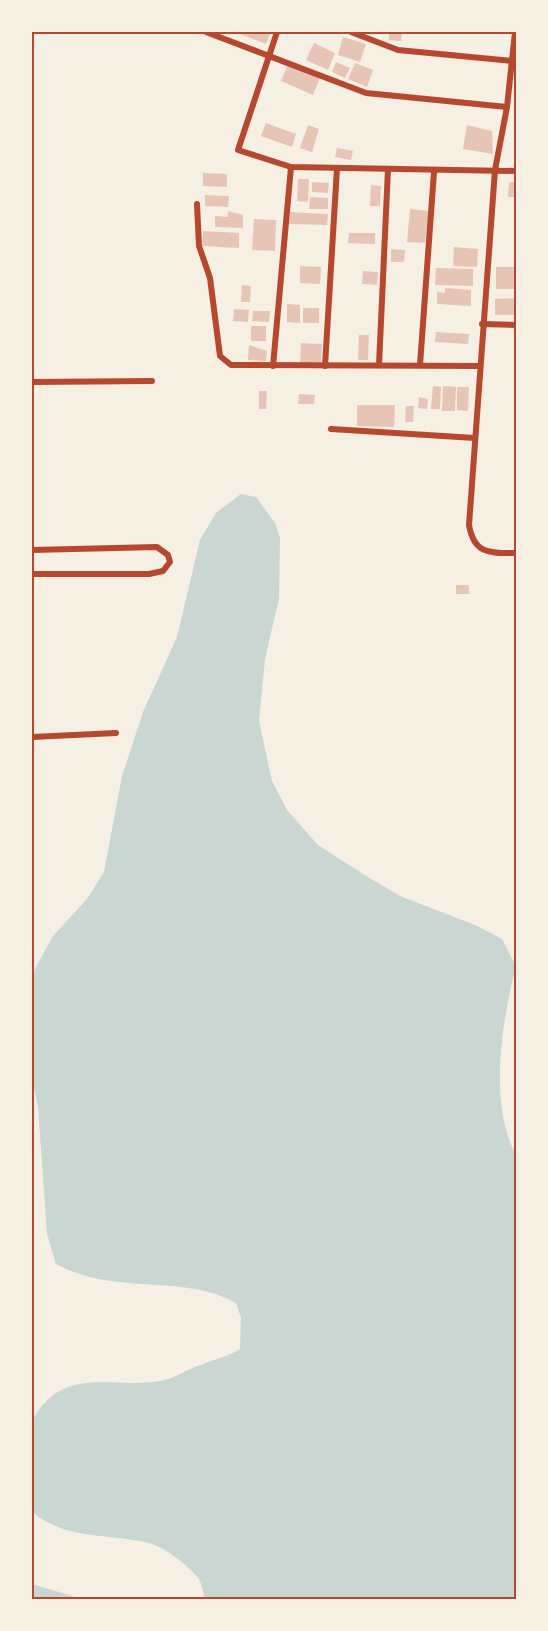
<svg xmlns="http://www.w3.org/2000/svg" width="548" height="1631" viewBox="0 0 548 1631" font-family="Overpass,sans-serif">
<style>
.water{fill:#c9d6d2}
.building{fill:#e6c5b7}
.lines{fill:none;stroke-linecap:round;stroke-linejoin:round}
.minor{stroke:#b5482f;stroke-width:6}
.neatline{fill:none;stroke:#b5482f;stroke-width:2}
</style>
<rect width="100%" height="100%" fill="#f6efe4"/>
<g class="water">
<path d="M241 494 256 497 275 523 280 538 279 598 265 659 259 721 272 781 287 810 318 845 371 879 400 896 475 925 502 939 516 966C502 1022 488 1102 516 1155V1599H205C203 1593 202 1583 198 1578 187 1564 162 1545 145 1542 106 1534 64 1539 32 1512V1421C65 1360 116 1393 168 1379 178 1376 188 1369 198 1366 212 1360 227 1357 240 1349L241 1318 236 1303C183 1273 114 1296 56 1264L47 1234 38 1107 32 1079V974L53 936 87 899 104 872 122 776 143 712 177 637 200 540 216 513Z"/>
<path d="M32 1584 72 1596 77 1599H32Z"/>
</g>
<g class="building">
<path d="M235 32H271L266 44Z"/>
<path d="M389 32H402L401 41 389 40Z"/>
<path d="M343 37 366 44 360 62 338 55Z"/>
<path d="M314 43 335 53 328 70 306 60Z"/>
<path d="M336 62 350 68 345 78 332 72Z"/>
<path d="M355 63 373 70 367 87 348 79Z"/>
<path d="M288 64 320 78 313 95 281 81Z"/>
<path d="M266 123 296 134 292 147 261 136Z"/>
<path d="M308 125 319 129 312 152 300 148Z"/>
<path d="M467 125 492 131 493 154 463 149Z"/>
<path d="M337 148 353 151 351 160 335 157Z"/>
<path d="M203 173 227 174V187L203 186Z"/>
<path d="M298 179H309L308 202 297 201Z"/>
<path d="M312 182 329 183 328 193 312 192Z"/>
<path d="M509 182H516V197H508Z"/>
<path d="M371 185 381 186 380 206H370Z"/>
<path d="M205 195 229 196 228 207 205 206Z"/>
<path d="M310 197 328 198V209H309Z"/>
<path d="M410 209 429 211 425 243 407 242Z"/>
<path d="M228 211 243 215V228L215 227V216L228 217Z"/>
<path d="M290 212 328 214 327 225 289 224Z"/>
<path d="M254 219 276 220 275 251 252 250Z"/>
<path d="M203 231 239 233V248L202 246Z"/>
<path d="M349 233H375V244L348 243Z"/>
<path d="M454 247 478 249 477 267 453 266Z"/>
<path d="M391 249 405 250 404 262H391Z"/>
<path d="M300 266 321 267 320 284 300 283Z"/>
<rect x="496" y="267" width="20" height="22"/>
<path d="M436 268 473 269V286L435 285Z"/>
<path d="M363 271 378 272 377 285 362 284Z"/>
<path d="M242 285 251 286 250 302H241Z"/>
<path d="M445 288 471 290V306L437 304V292L445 293Z"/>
<path d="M516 298V315H495V299Z"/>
<path d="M287 304 300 305V323L287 322Z"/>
<rect x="303" y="308" width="16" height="15"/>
<path d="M234 309 249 310 248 322 233 321Z"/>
<path d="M253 311H270L269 322 252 321Z"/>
<rect x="251" y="326" width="15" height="15"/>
<path d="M436 332 469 334 468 344 435 342Z"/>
<path d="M359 335H369L368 360H358Z"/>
<path d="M301 343 322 344 321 365 300 364Z"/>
<path d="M249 345 267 351 266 361 248 360Z"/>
<path d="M433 386 441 387 440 409H431Z"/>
<path d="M443 386 456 387 455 411H442Z"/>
<path d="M457 387H469L468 411 457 410Z"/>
<path d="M259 391H267L266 409H259Z"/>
<path d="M299 394 315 395 314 404H298Z"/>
<path d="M419 397 428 399 427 409 418 408Z"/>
<path d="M357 405H395L394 427 357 426Z"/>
<path d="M406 406H414L413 422H405Z"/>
<rect x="456" y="585" width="13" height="9"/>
</g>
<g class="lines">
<g class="minor">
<path d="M206 32 366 93 507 107"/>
<path d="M277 32 238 150 291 167 516 171"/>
<path d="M351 32 398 50 512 61"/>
<path d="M515 32 507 107 495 170 469 525C474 555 491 553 516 553"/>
<path d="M197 204 199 246 210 278 220 356 231 365 479 366"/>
<path d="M482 324 516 325"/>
<path d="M379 365 388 169"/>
<path d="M420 365 434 172"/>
<path d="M273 366 291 167"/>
<path d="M325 366 337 168"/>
<path d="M32 382 152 381"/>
<path d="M331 429 475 438"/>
<path d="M32 550 157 547 168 555 170 562 163 571 149 574H32"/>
<path d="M32 737 116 733"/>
</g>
</g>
<rect width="548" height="1631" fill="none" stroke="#f6efe4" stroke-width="66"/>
<rect x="33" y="33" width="482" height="1565" class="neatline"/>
</svg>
